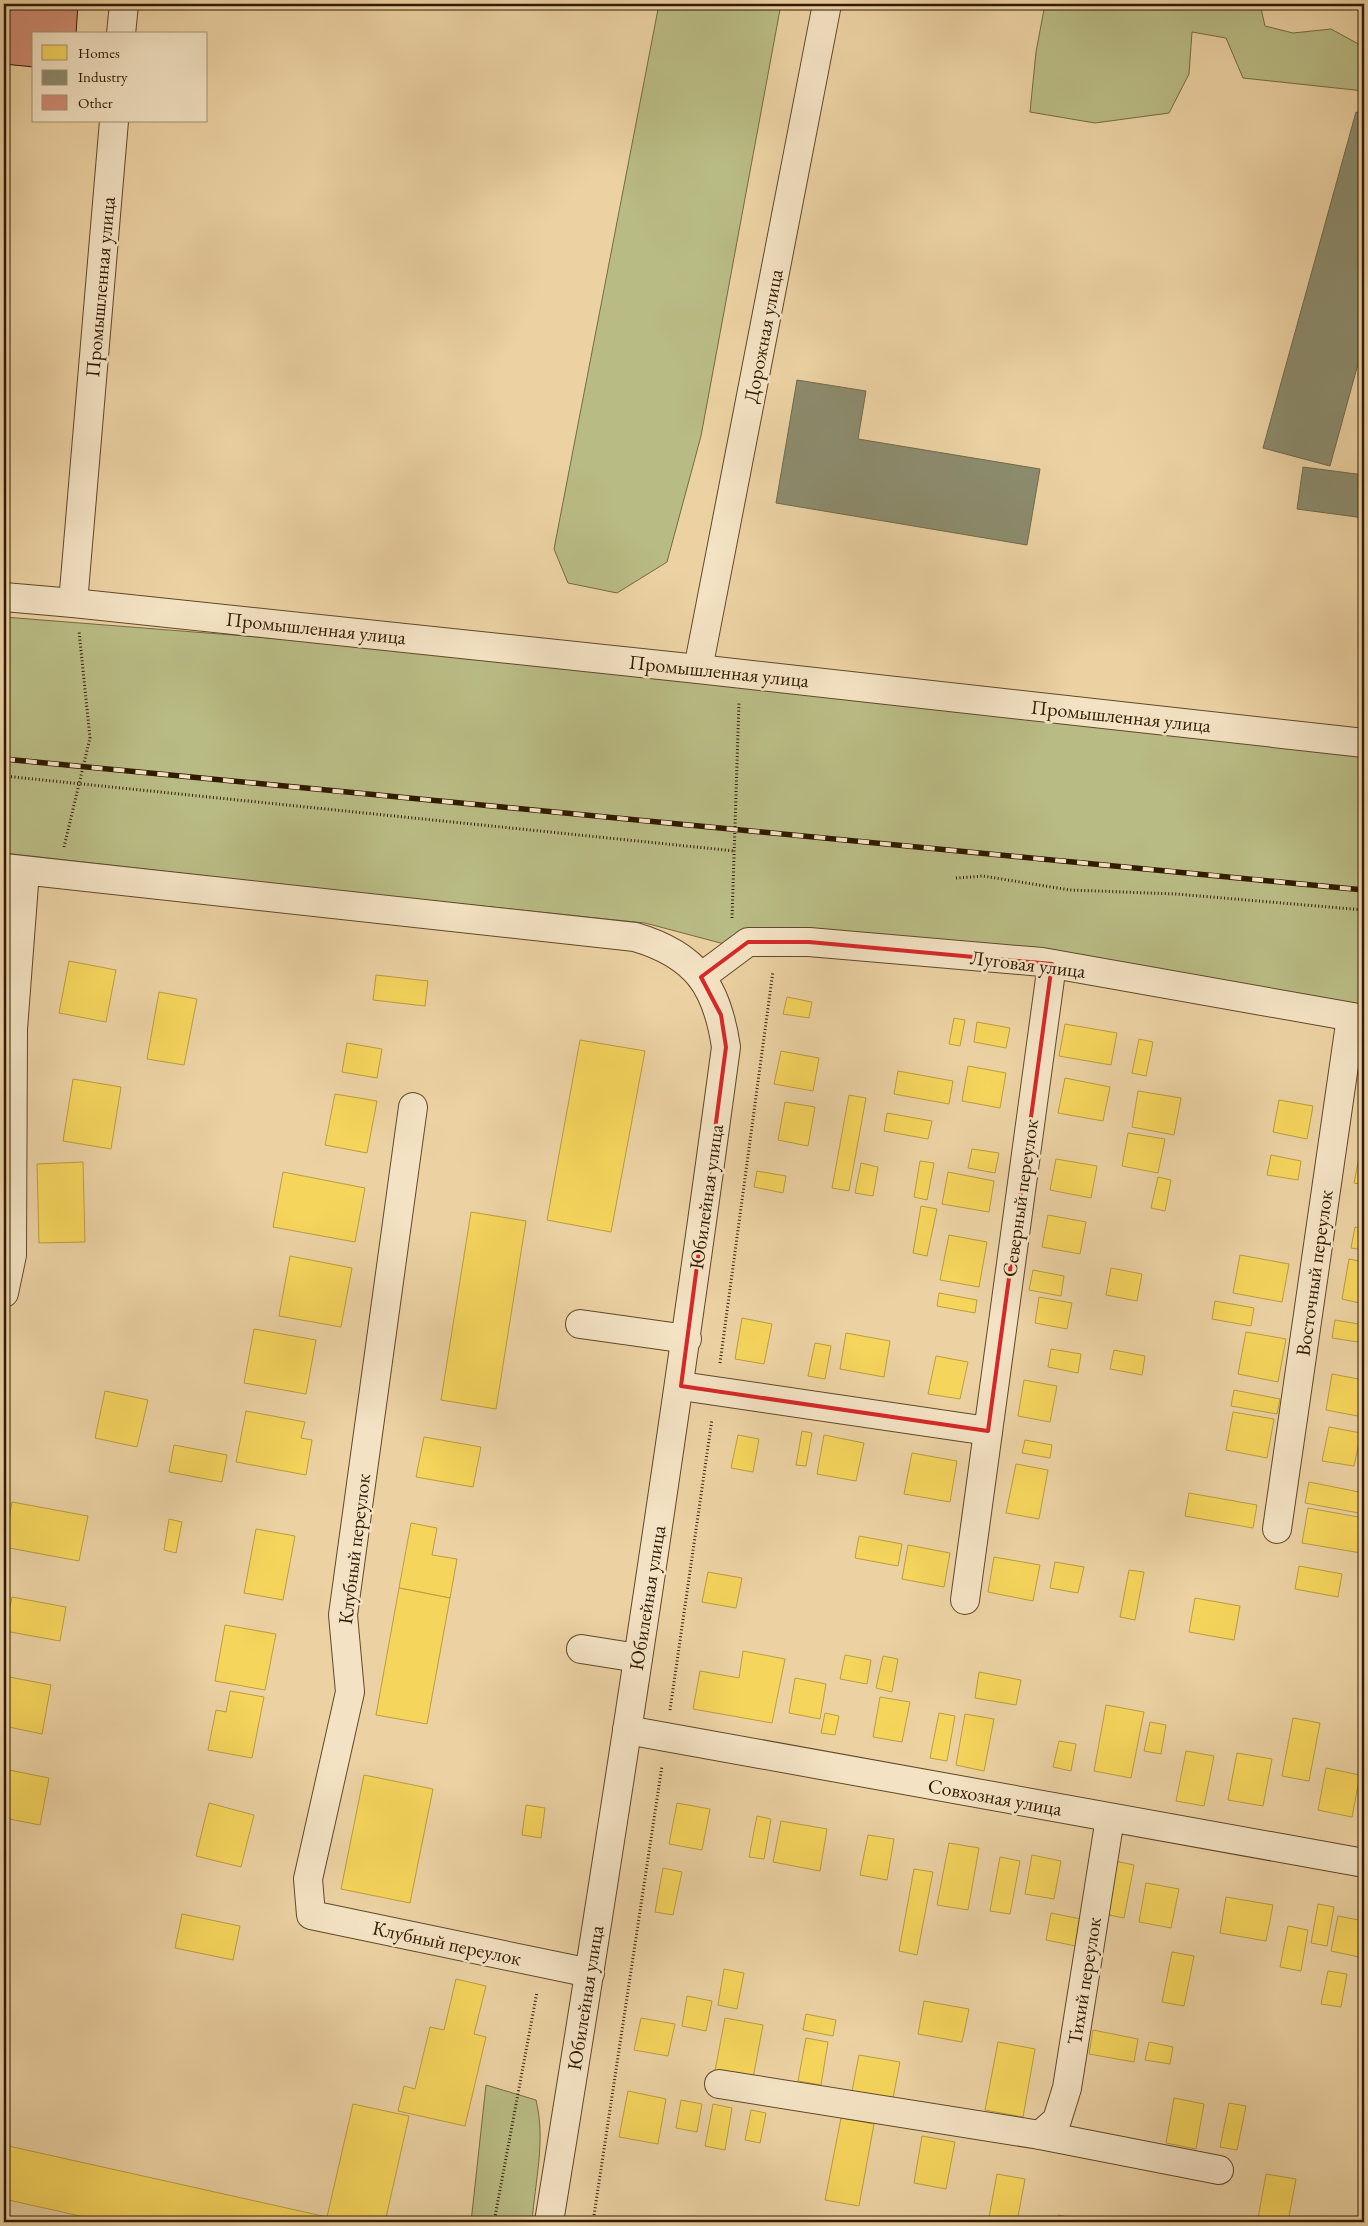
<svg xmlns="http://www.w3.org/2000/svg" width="1368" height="2226" viewBox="0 0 1368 2226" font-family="'EB Garamond',serif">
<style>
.green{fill:#b9bb84;stroke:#756a42}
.homes{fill:#f6d55c;stroke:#bb9d40}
.industry{fill:#8c8c6e;stroke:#716a4d}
.building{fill:#cf8c73;stroke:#311a00}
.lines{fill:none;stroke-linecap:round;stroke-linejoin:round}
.minor-casing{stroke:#604829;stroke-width:30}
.path{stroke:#311a00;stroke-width:3;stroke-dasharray:1 2.5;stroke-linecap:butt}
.minor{stroke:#f3e2c3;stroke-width:28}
.rail-casing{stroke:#311a00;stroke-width:5.5}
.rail{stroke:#f3e2c3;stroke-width:4;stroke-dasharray:11;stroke-linecap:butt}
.marked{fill:none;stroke:#d62828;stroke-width:4;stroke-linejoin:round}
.labels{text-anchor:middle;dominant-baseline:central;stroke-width:5;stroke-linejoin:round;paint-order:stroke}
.street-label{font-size:20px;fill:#311a00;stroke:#f3e2c3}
</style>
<rect width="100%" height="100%" fill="#ecd2a3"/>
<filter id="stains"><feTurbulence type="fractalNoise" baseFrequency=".004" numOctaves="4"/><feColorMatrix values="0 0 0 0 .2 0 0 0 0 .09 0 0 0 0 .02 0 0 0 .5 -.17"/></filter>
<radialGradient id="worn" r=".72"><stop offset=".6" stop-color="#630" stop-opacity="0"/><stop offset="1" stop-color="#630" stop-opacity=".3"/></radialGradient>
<g class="green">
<path d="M659 4H781L701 436 667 562 617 593 568 583 554 549Z"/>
<path d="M1045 4H1260L1265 26 1293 33 1331 29 1364 47V91L1243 78 1226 38 1192 32 1189 74 1169 113 1095 123 1030 112 1036 52Z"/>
<path d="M4 617 447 652 1364 755V1006L728 945 645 923 347 892 4 853Z"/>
<path d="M486 2085 536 2100C546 2141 535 2181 532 2222H471Z"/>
</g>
<g class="homes">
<path d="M69 961 116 970 106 1022 59 1013Z"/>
<path d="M376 975 428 981 425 1006 373 1000Z"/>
<path d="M159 992 197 999 184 1065 147 1059Z"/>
<path d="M787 997 812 1002 809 1018 783 1014Z"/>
<path d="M954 1018 965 1020 960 1046 949 1044Z"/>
<path d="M977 1022 1010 1028 1006 1048 974 1042Z"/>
<path d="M1065 1024 1117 1033 1111 1065 1059 1056Z"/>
<path d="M1139 1039 1153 1042 1146 1076 1132 1073Z"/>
<path d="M580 1040 645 1051 611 1232 547 1220Z"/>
<path d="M347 1043 382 1049 377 1078 342 1072Z"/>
<path d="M781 1051 819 1058 813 1091 774 1084Z"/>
<path d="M968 1066 1006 1073 1000 1108 962 1101Z"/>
<path d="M898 1071 953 1081 949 1104 894 1094Z"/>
<path d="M1065 1078 1110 1087 1103 1121 1058 1113Z"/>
<path d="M73 1079 121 1087 111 1149 63 1141Z"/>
<path d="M1138 1091 1181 1098 1174 1135 1132 1127Z"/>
<path d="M335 1094 377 1101 367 1153 325 1145Z"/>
<path d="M849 1095 866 1098 849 1191 832 1188Z"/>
<path d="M1279 1100 1313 1106 1307 1139 1273 1132Z"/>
<path d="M785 1102 815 1107 808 1146 778 1140Z"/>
<path d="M887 1113 932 1121 928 1139 884 1131Z"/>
<path d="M1364 1115V1145L1359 1144Z"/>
<path d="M1128 1133 1165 1139 1158 1173 1122 1166Z"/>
<path d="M972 1149 999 1153 995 1173 968 1168Z"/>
<path d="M1360 1152H1364V1185L1354 1183Z"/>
<path d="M1271 1155 1301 1161 1298 1180 1267 1175Z"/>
<path d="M1056 1159 1097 1166 1091 1198 1050 1190Z"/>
<path d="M920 1161 934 1163 927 1200 914 1197Z"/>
<path d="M83 1162 85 1242 39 1243 37 1164Z"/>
<path d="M861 1163 878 1167 873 1196 855 1193Z"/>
<path d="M757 1171 786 1176 783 1193 754 1187Z"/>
<path d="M283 1172 365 1188 355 1242 273 1227Z"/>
<path d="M948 1172 994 1181 989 1212 942 1204Z"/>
<path d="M1158 1177 1171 1180 1165 1211 1151 1208Z"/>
<path d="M921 1206 937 1209 927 1256 913 1253Z"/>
<path d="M471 1212 526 1221 496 1409 441 1400Z"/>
<path d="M1048 1215 1086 1222 1080 1254 1042 1247Z"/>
<path d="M1355 1227 1364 1229V1250L1351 1248Z"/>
<path d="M949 1235 987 1242 979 1287 940 1280Z"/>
<path d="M1240 1255 1289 1264 1282 1302 1233 1293Z"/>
<path d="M290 1256 352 1268 341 1327 279 1316Z"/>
<path d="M1349 1259 1364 1262V1304L1342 1299Z"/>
<path d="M1111 1268 1142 1274 1137 1301 1106 1295Z"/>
<path d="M1033 1270 1064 1276 1061 1296 1029 1290Z"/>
<path d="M939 1293 977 1300 975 1313 937 1306Z"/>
<path d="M1039 1297 1072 1303 1067 1329 1035 1323Z"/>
<path d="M1215 1301 1254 1308 1251 1326 1212 1319Z"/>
<path d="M742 1318 772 1324 764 1364 735 1359Z"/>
<path d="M1335 1320 1364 1325V1343L1332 1338Z"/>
<path d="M254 1329 316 1340 306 1394 244 1383Z"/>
<path d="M1246 1332 1286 1339 1278 1382 1238 1374Z"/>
<path d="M846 1333 890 1341 884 1377 840 1369Z"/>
<path d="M815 1343 831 1346 825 1379 808 1376Z"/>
<path d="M1051 1349 1081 1354 1078 1373 1048 1367Z"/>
<path d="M1114 1350 1145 1356 1142 1375 1110 1369Z"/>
<path d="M936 1356 968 1362 960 1399 928 1394Z"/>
<path d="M1332 1374 1364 1380 1363 1417 1326 1410Z"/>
<path d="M1024 1380 1057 1386 1050 1422 1018 1416Z"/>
<path d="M1234 1390 1280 1399 1277 1414 1231 1406Z"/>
<path d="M105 1391 148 1400 137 1447 95 1438Z"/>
<path d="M246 1411 305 1422 301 1438 312 1440 306 1475 236 1462Z"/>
<path d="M1233 1412 1274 1419 1267 1458 1226 1450Z"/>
<path d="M1329 1427 1361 1433 1354 1466 1322 1461Z"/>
<path d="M802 1431 812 1433 806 1466 796 1465Z"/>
<path d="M738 1435 759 1439 753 1472 731 1468Z"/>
<path d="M824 1435 864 1443 856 1481 817 1474Z"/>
<path d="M424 1437 481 1447 473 1487 416 1477Z"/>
<path d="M1025 1440 1052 1445 1050 1458 1022 1453Z"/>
<path d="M174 1445 227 1455 222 1482 169 1472Z"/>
<path d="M1364 1448V1472L1360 1471Z"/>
<path d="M912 1453 957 1461 950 1502 904 1494Z"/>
<path d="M1016 1464 1048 1470 1039 1519 1006 1513Z"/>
<path d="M1309 1482 1364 1493V1514L1305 1503Z"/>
<path d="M1189 1493 1257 1505 1253 1528 1185 1516Z"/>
<path d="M12 1502 88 1516 79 1561 4 1547Z"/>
<path d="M1308 1508 1364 1518 1361 1553 1302 1543Z"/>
<path d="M169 1519 182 1522 176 1553 164 1550Z"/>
<path d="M411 1523 437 1528 432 1555 457 1559 450 1598 399 1588Z"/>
<path d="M256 1529 295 1536 283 1600 244 1593Z"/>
<path d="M859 1536 902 1544 898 1566 855 1558Z"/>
<path d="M908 1545 950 1553 944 1587 902 1579Z"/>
<path d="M994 1557 1040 1565 1033 1601 988 1592Z"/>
<path d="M1055 1562 1084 1567 1078 1593 1050 1588Z"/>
<path d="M1299 1566 1342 1574 1338 1597 1295 1589Z"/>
<path d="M1129 1570 1144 1572 1135 1620 1120 1617Z"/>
<path d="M708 1572 742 1578 736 1608 702 1602Z"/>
<path d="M399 1588 450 1598 427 1724 376 1715Z"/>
<path d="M12 1597 66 1607 60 1641 5 1631Z"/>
<path d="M1195 1598 1240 1606 1234 1640 1189 1632Z"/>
<path d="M225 1625 276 1634 265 1690 215 1681Z"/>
<path d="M743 1651 785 1659 772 1723 693 1709 700 1671 739 1678Z"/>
<path d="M845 1655 871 1660 867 1684 840 1679Z"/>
<path d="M883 1656 898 1659 892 1692 876 1688Z"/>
<path d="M979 1672 1021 1680 1016 1705 975 1698Z"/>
<path d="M4 1676 51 1685 42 1734 4 1726Z"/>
<path d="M795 1678 826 1684 820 1719 789 1713Z"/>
<path d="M230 1691 264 1697 252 1758 208 1750 216 1710 226 1712Z"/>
<path d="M880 1697 910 1702 902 1742 873 1737Z"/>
<path d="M1106 1705 1144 1712 1131 1778 1094 1771Z"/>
<path d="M825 1713 839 1716 835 1735 821 1733Z"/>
<path d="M939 1713 955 1716 947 1761 930 1758Z"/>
<path d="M965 1714 994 1719 984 1771 956 1765Z"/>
<path d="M1293 1718 1320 1723 1309 1781 1282 1776Z"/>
<path d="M1150 1722 1166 1725 1161 1754 1144 1751Z"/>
<path d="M1059 1741 1076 1744 1071 1771 1053 1767Z"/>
<path d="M1186 1751 1214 1756 1204 1806 1176 1801Z"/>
<path d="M1237 1753 1272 1759 1263 1806 1228 1800Z"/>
<path d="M1326 1768 1360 1775 1352 1817 1318 1810Z"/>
<path d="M4 1769 49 1778 40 1825 4 1818Z"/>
<path d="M364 1775 433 1789 410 1903 341 1889Z"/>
<path d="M209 1803 254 1815 241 1867 196 1856Z"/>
<path d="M677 1803 710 1809 702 1850 669 1844Z"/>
<path d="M526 1805 545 1808 541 1838 522 1835Z"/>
<path d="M757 1816 771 1819 764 1859 749 1857Z"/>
<path d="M781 1821 827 1829 820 1871 773 1862Z"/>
<path d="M868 1835 894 1839 887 1880 860 1875Z"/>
<path d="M949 1843 979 1848 968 1910 937 1905Z"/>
<path d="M1032 1855 1061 1861 1054 1899 1025 1894Z"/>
<path d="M1000 1857 1020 1861 1010 1914 990 1911Z"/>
<path d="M1115 1861 1134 1865 1124 1918 1105 1914Z"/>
<path d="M663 1868 682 1872 673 1915 655 1912Z"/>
<path d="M914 1869 933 1872 917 1955 899 1951Z"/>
<path d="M1146 1883 1179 1889 1171 1928 1139 1922Z"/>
<path d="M1226 1897 1273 1905 1266 1941 1220 1933Z"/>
<path d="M1318 1904 1334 1907 1327 1946 1311 1943Z"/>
<path d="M1051 1913 1081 1919 1076 1946 1046 1940Z"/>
<path d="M182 1914 240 1926 233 1960 175 1948Z"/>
<path d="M1338 1916 1364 1921 1359 1957 1331 1951Z"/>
<path d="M1288 1926 1308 1930 1301 1971 1280 1967Z"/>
<path d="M1172 1952 1194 1956 1184 2006 1162 2002Z"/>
<path d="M724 1969 744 1973 737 2009 718 2005Z"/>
<path d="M1328 1971 1347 1974 1341 2007 1321 2004Z"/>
<path d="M456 1979 486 1986 474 2034 486 2037 465 2126 398 2111 404 2086 415 2089 430 2027 444 2030Z"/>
<path d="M687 1996 712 2001 706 2031 682 2026Z"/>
<path d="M924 2001 969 2009 962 2042 918 2034Z"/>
<path d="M806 2014 836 2020 833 2036 803 2030Z"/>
<path d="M641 2018 675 2024 668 2056 634 2050Z"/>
<path d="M725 2018 763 2025 753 2078 715 2071Z"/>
<path d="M1093 2030 1138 2039 1134 2062 1089 2054Z"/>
<path d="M806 2038 828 2042 821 2085 798 2081Z"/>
<path d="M998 2042 1035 2049 1023 2117 985 2110Z"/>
<path d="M1149 2042 1173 2047 1170 2064 1145 2060Z"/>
<path d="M859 2055 900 2062 893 2098 852 2091Z"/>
<path d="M628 2091 666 2099 658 2144 619 2137Z"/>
<path d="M1174 2098 1204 2104 1196 2149 1166 2143Z"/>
<path d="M681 2100 702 2104 697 2132 676 2128Z"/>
<path d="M1229 2103 1246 2106 1237 2150 1220 2147Z"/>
<path d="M353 2104 409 2116 385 2222H107L4 2199V2145L327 2217Z"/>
<path d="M713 2104 732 2108 725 2150 705 2146Z"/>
<path d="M751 2110 766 2113 760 2143 745 2140Z"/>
<path d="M841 2118 874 2124 859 2206 825 2200Z"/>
<path d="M922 2136 955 2142 946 2189 914 2183Z"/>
<path d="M997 2174 1025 2179 1017 2222 989 2217Z"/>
<path d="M1266 2174 1296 2179 1288 2222 1258 2218Z"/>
<path d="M1058 2215 1086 2220V2222H1057Z"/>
</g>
<g class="industry">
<path d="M1356 112 1364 114V342L1330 466 1263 448Z"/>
<path d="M797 380 866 391 858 439 1040 469 1027 545 776 503Z"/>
<path d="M1303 467 1364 475V518L1297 509Z"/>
</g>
<path class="building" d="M4 4H78L76 34H34V67L4 64Z"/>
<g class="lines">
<g class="minor-casing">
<g id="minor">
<path d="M121 34 124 4"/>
<path d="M4 597 73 603 698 669 1364 743"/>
<path d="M73 603 114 121"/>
<path d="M698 669 827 4"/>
<path d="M4 868 635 937C696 955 717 986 726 1047 673 1440 613 1831 549 2222"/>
<path d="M701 977 748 942H809L1042 962 1364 1019"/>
<path d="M413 1107 343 1615 350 1692 308 1879 311 1915 590 1973"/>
<path d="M4 1293 12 1255 13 1029 25 871"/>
<path d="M580 1324 687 1339"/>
<path d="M681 1386 988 1431"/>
<path d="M1277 1529 1351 1017"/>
<path d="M965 1600 1052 964"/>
<path d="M581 1649 638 1658"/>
<path d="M627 1730 1364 1863"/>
<path d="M719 2084 1040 2135 1057 2120 1067 2088 1110 1818"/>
<path d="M1040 2135 1219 2170"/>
</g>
</g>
<g class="path">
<path d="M4 776 735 851"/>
<path d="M64 847 90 738 79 631"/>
<path d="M956 878 983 876 1070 890 1176 894 1364 910"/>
<path d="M732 918 739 702"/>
<path d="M720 1363 773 971"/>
<path d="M670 1710 712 1419"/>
<path d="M494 2222 537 1992"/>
<path d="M593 2222 662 1766"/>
</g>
<use href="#minor" class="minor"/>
<g class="rail-casing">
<path id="rail" d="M4 759 1364 890"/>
</g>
<use href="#rail" class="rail"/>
</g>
<path class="marked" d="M748 942H809L1052 964 988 1431 681 1386 726 1047 721 1015 701 977Z"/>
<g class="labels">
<g class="street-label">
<text transform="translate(100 287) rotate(-85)">Промышленная улица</text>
<text transform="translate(763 336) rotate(-79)">Дорожная улица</text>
<text transform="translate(316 628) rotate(6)">Промышленная улица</text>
<text transform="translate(719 671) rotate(6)">Промышленная улица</text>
<text transform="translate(1121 716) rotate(6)">Промышленная улица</text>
<text transform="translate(1028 964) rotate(7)">Луговая улица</text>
<text transform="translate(706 1197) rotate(-82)">Юбилейная улица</text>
<text transform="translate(1020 1198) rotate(-82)">Северный переулок</text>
<text transform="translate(1314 1273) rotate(-82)">Восточный переулок</text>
<text transform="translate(354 1549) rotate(-83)">Клубный переулок</text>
<text transform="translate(647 1598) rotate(-81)">Юбилейная улица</text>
<text transform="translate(995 1797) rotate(10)">Совхозная улица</text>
<text transform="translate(447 1943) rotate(12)">Клубный переулок</text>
<text transform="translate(1084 1981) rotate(-81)">Тихий переулок</text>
<text transform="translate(585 1998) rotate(-81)">Юбилейная улица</text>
</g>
</g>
<rect width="1368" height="2226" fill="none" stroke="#ecd2a3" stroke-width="20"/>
<rect x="5" y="5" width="1358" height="2216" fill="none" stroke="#311a00" stroke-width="2.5"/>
<rect x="10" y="10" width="1348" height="2206" fill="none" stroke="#311a00"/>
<rect x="32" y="32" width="175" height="90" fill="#f3e2c3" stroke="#a59275"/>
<rect x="42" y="45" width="25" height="15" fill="#f6d55c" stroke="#a59275"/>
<text x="78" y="58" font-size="15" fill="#311a00">Homes</text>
<rect x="42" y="70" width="25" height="15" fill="#8c8c6e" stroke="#a59275"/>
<text x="78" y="82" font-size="15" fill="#311a00">Industry</text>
<rect x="42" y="95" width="25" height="15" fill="#cf8c73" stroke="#a59275"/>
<text x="78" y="108" font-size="15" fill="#311a00">Other</text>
<rect width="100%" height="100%" filter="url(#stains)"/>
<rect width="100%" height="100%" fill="url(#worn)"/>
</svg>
